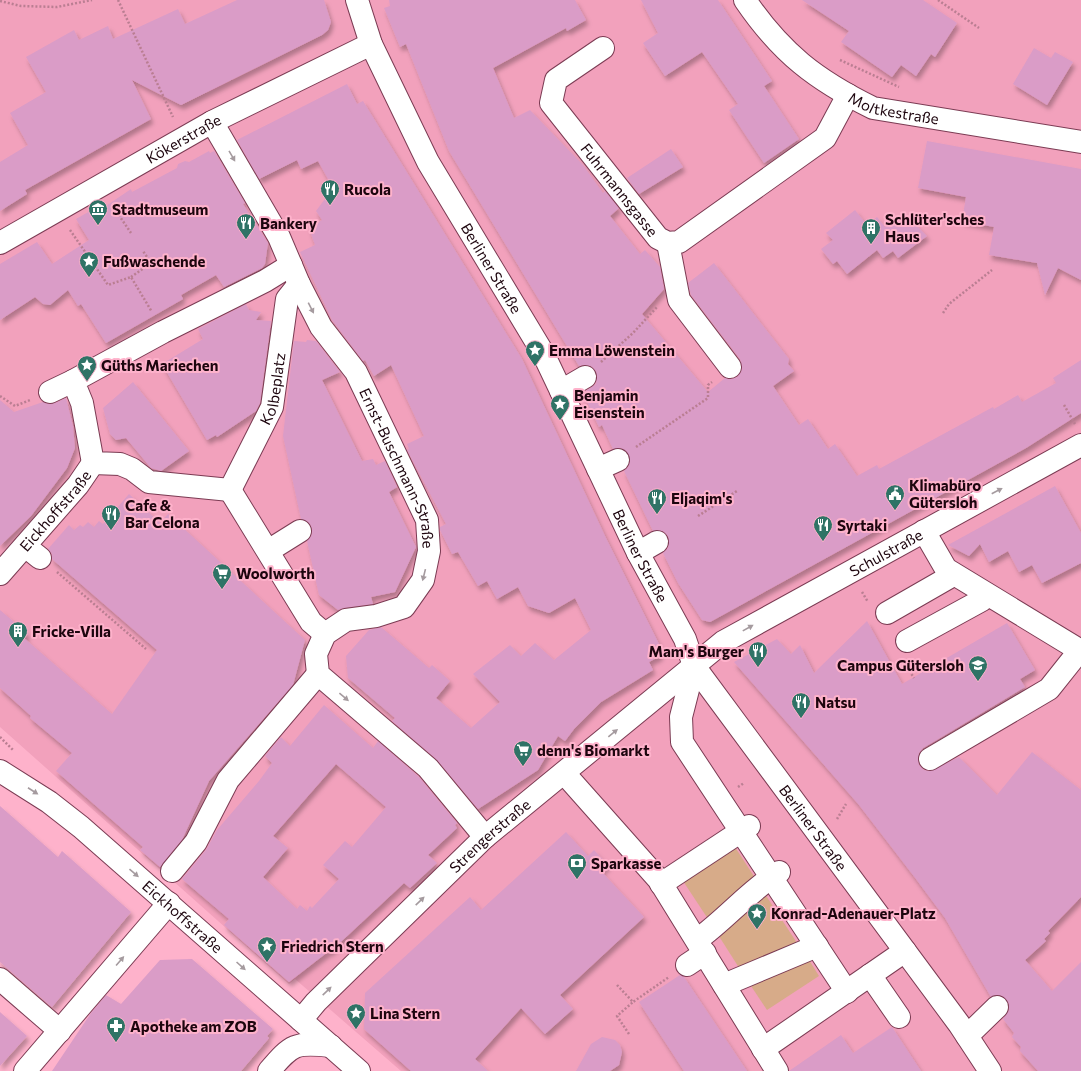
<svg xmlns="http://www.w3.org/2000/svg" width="1081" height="1071" viewBox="0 0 1081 1071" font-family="Commissioner,sans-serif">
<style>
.built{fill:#f2a1bc}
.green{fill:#d7ab89}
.building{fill:#da9cc7;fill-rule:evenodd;filter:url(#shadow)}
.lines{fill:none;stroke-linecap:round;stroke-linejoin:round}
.minor-casing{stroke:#7b3b53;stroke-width:24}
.path{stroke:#ba7e92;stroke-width:2.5;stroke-dasharray:2 2;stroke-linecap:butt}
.minor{stroke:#fff;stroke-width:22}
.oneway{fill:#a59b9f}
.labels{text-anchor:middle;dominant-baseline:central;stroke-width:4;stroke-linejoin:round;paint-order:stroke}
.street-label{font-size:15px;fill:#1d050e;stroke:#feb2cb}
.poi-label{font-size:15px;font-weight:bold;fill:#1d050e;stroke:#feb2cb;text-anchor:start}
</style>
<defs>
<filter id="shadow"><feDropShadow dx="2.5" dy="4.5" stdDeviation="2" flood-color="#0004"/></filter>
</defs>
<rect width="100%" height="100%" fill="#feb2cb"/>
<path class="built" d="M0 0H1081V1071H401L295 979 289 984 0 727Z"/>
<g class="green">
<path d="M735 847 757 881 712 925 683 881Z"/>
<path d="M761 888 801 949 743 974 715 930Z"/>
<path d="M806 955 819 976 767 1010 747 980Z"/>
</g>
<g class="building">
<path d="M237 0H324L331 22 328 30 322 35 181 105 132 80 151 119 25 190 27 194 0 211V162L28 145 10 113 46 92 26 57 74 30 79 40 108 26 113 39 178 9 185 24Z"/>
<path d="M389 0H575L586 20 567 31 566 28 493 68 514 118 530 110 583 165 603 193 605 191 619 208 610 216 640 254 645 250 660 267 664 289 642 314 708 392 725 378 731 379 737 377 741 372 742 366 740 359 691 295 688 283 714 263 789 359 788 364 794 371 773 386 799 425 808 419 828 449 835 444 857 476 877 465 879 469 993 407 994 409 1018 395 1022 402 1056 383 1053 378 1081 360V413L1026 448 710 622 702 620 678 583 663 553 668 548 669 542 668 536 663 531H653L624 471 628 467 630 462 629 455 625 450 620 448 613 449 602 425 599 427 583 393 596 384 597 377 596 371 591 366 585 365 579 366 449 151 406 44 400 47 384 8 390 6Z"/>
<path d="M641 0H718L772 81 764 86 799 139 764 163 729 110 738 104 702 52 665 76 643 43 658 33Z"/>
<path d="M802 0H923L957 23 935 57 931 54 916 76 901 65 892 77 841 42 849 31Z"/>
<path d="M1034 48 1051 58 1055 52 1073 62 1047 105 1013 84Z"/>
<path d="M347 84 357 104 363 101 522 359 606 538 661 648 660 656 649 662 653 670 601 702 574 729 565 741 558 736 538 770 478 809 436 759 392 721 395 718 348 678 346 656 369 630 381 627 429 668 432 665 450 681 436 698 471 728 500 702 473 674 510 645 521 656 535 643 554 660 591 630 575 598 549 613 528 606 518 587 497 599 487 581 478 586 458 552 452 554 440 530V527L446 524 407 450 409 449 407 444 424 436 391 365 374 376 365 360 363 361 332 320 300 252 315 245 309 228 322 220 316 211 333 188 318 161 301 169 297 160 259 179 237 140Z"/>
<path d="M927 141 1081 169V280L1058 268 1045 295 1037 263 989 255 994 227 962 221 966 197 918 188Z"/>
<path d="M671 149 683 167 639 194 627 178Z"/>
<path d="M209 151 210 153 214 151 245 203 243 204 268 243 265 264 262 268 224 287 216 275 181 295 183 299 106 343 81 304 78 306 68 290 50 305 43 304 35 297 0 320V264L37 242 52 264 89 240 76 219 104 203 106 206 131 189 132 192 177 168 178 164 185 161 189 162Z"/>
<path d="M855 210 867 225 877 217 885 227 904 213 927 236 898 258 893 251 883 258 877 250 847 274 837 261 833 264 821 249 833 240 826 233Z"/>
<path d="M246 304 249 310 261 312 256 320 271 321 260 403 256 411 217 437 216 435 207 440 162 364 203 339 198 329Z"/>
<path d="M307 340 316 341 340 372 322 380 362 461 373 459 376 465 385 461 397 487 389 492 416 547 395 592 371 597 373 604 344 608 338 610 319 595 307 541 311 536 312 530 310 524 301 519 283 436 294 341 306 342Z"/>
<path d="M133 382 189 451 161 471 151 468 126 438 116 440 110 434 103 408Z"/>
<path d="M66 398 73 426 75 448 67 468 31 516 0 546V400L14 412 43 402 49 404 55 403Z"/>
<path d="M1055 486 1081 533V563L1042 583 1032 565 1019 572 1008 551 989 562 980 544 969 556 948 545Z"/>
<path d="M129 494 160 523 168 514 305 640 293 685 209 781 182 840 160 867 140 850 143 847 56 771 72 753 30 718 31 716 0 688V610L28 634 24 638 112 714 157 650 52 559V554L48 549 69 525 74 530 80 525 83 527 88 522 94 527 99 521 103 524Z"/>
<path d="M867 621 902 684 1007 623 1035 670 1020 679 1025 687 940 738 923 748 919 753 918 759 919 765 924 770 930 771 959 757 997 795 1032 752 1081 790V897L1048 931 1050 933 1044 939 1046 941 1025 960 1052 991 1081 962V1071H1038L1020 1051 1021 1047 1012 1037 1014 1033 1003 1019 1009 1010V1004L1006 999 1000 995 991 997 945 918 916 879 859 805 734 662 777 639 791 654 800 645 814 673Z"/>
<path d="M324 705 373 748 378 741 419 777 457 823 455 825 457 828 428 855 437 863 410 888 404 883 330 952 329 951 289 982 224 925 229 919 182 879 206 850 217 830 259 781 272 763 265 756 281 737 290 746ZM336 764 386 807 352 847 345 841 323 865 339 879 312 908 310 906 307 911 300 905 297 909 263 877 288 848 273 836Z"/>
<path d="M0 806 58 857 62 851 131 912 52 1007 0 962Z"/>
<path d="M566 832 588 856 594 850 608 865 601 871 644 917 560 995 573 1009 545 1034 521 1008 475 1059 488 1071H411L364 1029 365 993 470 897 481 910Z"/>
<path d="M192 959 273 1029 267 1036 269 1038 241 1071H52L91 1013 106 995 121 1004 160 960Z"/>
<path d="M680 975 684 977 747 1071H684L639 1002Z"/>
<path d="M0 1012 27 1036 0 1066Z"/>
<path d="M892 1027 921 1071H789L841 1035 853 1053Z"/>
<path d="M602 1037 615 1040 620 1045 622 1052 619 1065 610 1071H576L591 1044Z"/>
</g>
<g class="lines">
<g class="minor-casing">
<g id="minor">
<path id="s1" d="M357 0 371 44 428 162 543 353 638 553 685 639 694 666 959 1024 990 1071"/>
<path id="s2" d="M745 0C781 53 816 80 873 108L1081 142"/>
<path id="s3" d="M603 48 556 80 551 103 658 238 668 243 679 242 825 138 848 95"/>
<path id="s4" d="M212 122 279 237 299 284 321 327 356 372 427 520 429 551 423 580 404 607 376 616 346 620 325 634 316 654 318 674 428 768 485 837"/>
<path id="s5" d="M0 243 212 122 371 44"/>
<path d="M668 243 679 300 730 367"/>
<path d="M561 391 585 377"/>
<path d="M50 392 73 381"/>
<path d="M598 469 618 460"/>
<path d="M230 490 149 482 132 469 120 464 93 463 82 403 73 381 163 332 265 281 291 265"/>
<path id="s6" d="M230 490 272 407 287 299 299 284"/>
<path d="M230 490 311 622 325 634"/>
<path d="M924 531 946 569 1081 651"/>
<path d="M25 546 40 558"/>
<path d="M268 551 300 531"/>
<path d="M638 553 657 542"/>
<path id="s7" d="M0 574 78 485 93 463"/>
<path d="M887 613 948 578 951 573"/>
<path d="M907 641 982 600 986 594"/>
<path d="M694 666 681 717 682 742 847 992"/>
<path d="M930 759 1049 689 1080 650"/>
<path id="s8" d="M0 771 49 802 81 827 359 1071"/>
<path d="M564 773 659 880 777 1071"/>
<path d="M172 871 196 842 228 780 318 674"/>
<path d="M661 884 749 826"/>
<path d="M697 940C726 919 749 891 779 872"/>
<path d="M687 965 705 953"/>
<path d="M870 975 899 1017"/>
<path d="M0 979 60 1031"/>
<path d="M724 985 817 946"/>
<path id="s9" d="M301 1020 316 1002 485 837 723 642 1081 445"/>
<path d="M967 1036 997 1007"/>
<path d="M763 1049 905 951"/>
<path d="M25 1071 169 903"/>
<path d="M269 1071C292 1044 295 1042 331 1046"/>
</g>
</g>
<g class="path">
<path d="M118 0 173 117"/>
<path d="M938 0 979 28"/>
<path d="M0 1 21 6 57 7 92 0"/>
<path d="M840 60 899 87"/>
<path d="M112 205 131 233"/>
<path d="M70 230 108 285 131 277 152 312"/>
<path d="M131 277 151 263 143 251"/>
<path d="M943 313 949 304 992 270"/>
<path d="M601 362 633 333 657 307"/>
<path d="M0 396 15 406 30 400"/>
<path d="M1064 405 1075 424"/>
<path d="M636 447 708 398V385L712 382"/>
<path d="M698 516 737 491"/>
<path d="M57 572 146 649"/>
<path d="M862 592 868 602"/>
<path d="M905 664 914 678"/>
<path d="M0 737 14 751"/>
<path d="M738 787 744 783"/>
<path d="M837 819 846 804"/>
<path d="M617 985 633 1002 669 977"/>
<path d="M629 1034 617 1016 633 1002"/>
</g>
<use href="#minor" class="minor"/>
</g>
<defs><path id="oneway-solid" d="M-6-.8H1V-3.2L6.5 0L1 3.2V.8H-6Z"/></defs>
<g class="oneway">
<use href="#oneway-solid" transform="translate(232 156) rotate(60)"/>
<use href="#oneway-solid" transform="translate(311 308) rotate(63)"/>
<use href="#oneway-solid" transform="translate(997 491) rotate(-28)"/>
<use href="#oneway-solid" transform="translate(424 575) rotate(104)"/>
<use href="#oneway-solid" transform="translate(748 628) rotate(-29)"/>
<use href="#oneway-solid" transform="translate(344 697) rotate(40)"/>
<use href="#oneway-solid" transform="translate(613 733) rotate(-39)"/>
<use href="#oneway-solid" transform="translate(33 791) rotate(33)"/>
<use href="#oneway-solid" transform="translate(134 873) rotate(41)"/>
<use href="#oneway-solid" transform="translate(420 901) rotate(-44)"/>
<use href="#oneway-solid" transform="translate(120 961) rotate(-49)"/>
<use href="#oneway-solid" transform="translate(241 966) rotate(42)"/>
<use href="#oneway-solid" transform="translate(327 991) rotate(-44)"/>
</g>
<defs>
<g id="restaurant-pin" transform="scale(1)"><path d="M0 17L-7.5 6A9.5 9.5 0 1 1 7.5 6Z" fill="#2f7366" stroke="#feb2cb"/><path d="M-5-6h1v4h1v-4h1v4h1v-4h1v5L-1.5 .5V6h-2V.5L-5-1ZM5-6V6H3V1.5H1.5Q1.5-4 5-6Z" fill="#fff"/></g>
<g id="museum-pin" transform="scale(1)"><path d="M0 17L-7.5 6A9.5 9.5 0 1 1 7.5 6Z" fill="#2f7366" stroke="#feb2cb"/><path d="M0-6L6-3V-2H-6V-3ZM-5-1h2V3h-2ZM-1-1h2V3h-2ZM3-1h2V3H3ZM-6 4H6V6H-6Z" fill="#fff"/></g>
<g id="building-pin" transform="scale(1)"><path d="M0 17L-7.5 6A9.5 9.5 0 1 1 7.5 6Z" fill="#2f7366" stroke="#feb2cb"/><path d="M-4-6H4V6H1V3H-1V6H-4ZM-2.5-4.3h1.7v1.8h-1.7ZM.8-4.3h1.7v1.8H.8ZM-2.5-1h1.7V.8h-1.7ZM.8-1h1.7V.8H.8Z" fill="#fff"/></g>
<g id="sight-pin" transform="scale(1)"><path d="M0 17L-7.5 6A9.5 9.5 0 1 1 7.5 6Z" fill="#2f7366" stroke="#feb2cb"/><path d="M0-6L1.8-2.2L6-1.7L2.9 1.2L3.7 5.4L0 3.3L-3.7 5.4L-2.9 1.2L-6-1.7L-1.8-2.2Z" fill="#fff"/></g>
<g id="civic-pin" transform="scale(1)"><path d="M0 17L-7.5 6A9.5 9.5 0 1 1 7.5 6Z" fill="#2f7366" stroke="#feb2cb"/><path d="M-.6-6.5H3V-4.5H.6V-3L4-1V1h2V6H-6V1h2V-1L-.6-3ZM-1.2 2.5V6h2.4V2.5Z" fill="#fff"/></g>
<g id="supermarket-pin" transform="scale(1)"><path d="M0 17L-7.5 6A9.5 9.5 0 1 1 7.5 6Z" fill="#2f7366" stroke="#feb2cb"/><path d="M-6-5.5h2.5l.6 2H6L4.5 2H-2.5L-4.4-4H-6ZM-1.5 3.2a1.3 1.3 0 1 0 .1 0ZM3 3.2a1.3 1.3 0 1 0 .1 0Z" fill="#fff"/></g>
<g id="university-pin" transform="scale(1)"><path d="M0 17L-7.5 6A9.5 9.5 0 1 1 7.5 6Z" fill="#2f7366" stroke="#feb2cb"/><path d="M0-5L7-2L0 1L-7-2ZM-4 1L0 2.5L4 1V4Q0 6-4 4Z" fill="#fff"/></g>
<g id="bank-pin" transform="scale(1)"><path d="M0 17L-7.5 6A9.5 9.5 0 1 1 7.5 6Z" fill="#2f7366" stroke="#feb2cb"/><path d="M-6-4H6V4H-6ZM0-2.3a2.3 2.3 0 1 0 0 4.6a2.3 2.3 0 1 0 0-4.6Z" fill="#fff"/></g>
<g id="pharmacy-pin" transform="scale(1)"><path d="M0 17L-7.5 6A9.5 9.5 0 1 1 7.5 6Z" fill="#2f7366" stroke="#feb2cb"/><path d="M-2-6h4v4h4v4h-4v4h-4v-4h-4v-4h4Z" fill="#fff"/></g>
</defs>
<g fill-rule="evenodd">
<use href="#restaurant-pin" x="330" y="189"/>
<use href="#museum-pin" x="98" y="209"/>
<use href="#restaurant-pin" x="246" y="223"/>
<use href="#building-pin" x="871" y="228"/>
<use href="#sight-pin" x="89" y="261"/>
<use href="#sight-pin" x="535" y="350"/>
<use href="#sight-pin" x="87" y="365"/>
<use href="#sight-pin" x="560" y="404"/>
<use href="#civic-pin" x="895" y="494"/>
<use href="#restaurant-pin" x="657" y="498"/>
<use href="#restaurant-pin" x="111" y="514"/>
<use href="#restaurant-pin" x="823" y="525"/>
<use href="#supermarket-pin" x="222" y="573"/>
<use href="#building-pin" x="18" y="631"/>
<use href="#restaurant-pin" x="758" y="651"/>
<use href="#university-pin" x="978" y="665"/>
<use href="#restaurant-pin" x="801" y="702"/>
<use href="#supermarket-pin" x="523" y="750"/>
<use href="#bank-pin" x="577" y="863"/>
<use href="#sight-pin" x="757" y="913"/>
<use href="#sight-pin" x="267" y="946"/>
<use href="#sight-pin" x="356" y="1013"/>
<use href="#pharmacy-pin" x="116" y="1026"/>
</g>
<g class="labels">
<g class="street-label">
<text stroke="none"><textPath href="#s2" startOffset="190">Moltkestraße</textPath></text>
<text stroke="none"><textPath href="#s5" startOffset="211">Kökerstraße</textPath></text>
<text stroke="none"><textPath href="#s3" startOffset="191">Fuhrmannsgasse</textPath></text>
<text stroke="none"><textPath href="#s1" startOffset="301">Berliner Straße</textPath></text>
<text stroke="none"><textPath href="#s6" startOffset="111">Kolbeplatz</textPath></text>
<text stroke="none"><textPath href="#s4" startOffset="395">Ernst-Buschmann-Straße</textPath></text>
<text stroke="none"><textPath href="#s7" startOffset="84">Eickhoffstraße</textPath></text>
<text stroke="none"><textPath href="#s9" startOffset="753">Schulstraße</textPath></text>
<text stroke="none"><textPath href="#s1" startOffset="625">Berliner Straße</textPath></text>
<text stroke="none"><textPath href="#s1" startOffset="949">Berliner Straße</textPath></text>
<text stroke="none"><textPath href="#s9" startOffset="264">Strengerstraße</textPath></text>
<text stroke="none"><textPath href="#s8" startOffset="234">Eickhoffstraße</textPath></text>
</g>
<g class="poi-label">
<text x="344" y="189">Rucola</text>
<text x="112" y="209">Stadtmuseum</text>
<text x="885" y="219">Schlüter'sches<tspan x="885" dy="17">Haus</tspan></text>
<text x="260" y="223">Bankery</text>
<text x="103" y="261">Fußwaschende</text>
<text x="549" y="350">Emma Löwenstein</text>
<text x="101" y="365">Güths Mariechen</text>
<text x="574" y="395">Benjamin<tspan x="574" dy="17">Eisenstein</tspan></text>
<text x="909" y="485">Klimabüro<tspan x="909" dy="17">Gütersloh</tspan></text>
<text x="671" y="498">Eljaqim's</text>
<text x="125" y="505">Cafe &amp;<tspan x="125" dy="17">Bar Celona</tspan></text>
<text x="837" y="525">Syrtaki</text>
<text x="236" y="573">Woolworth</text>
<text x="32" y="631">Fricke-Villa</text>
<text x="744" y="651" text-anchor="end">Mam's Burger</text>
<text x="964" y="665" text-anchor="end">Campus Gütersloh</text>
<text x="815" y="702">Natsu</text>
<text x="537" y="750">denn's Biomarkt</text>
<text x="591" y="863">Sparkasse</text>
<text x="771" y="913">Konrad-Adenauer-Platz</text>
<text x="281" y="946">Friedrich Stern</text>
<text x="370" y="1013">Lina Stern</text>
<text x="130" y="1026">Apotheke am ZOB</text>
</g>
</g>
</svg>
